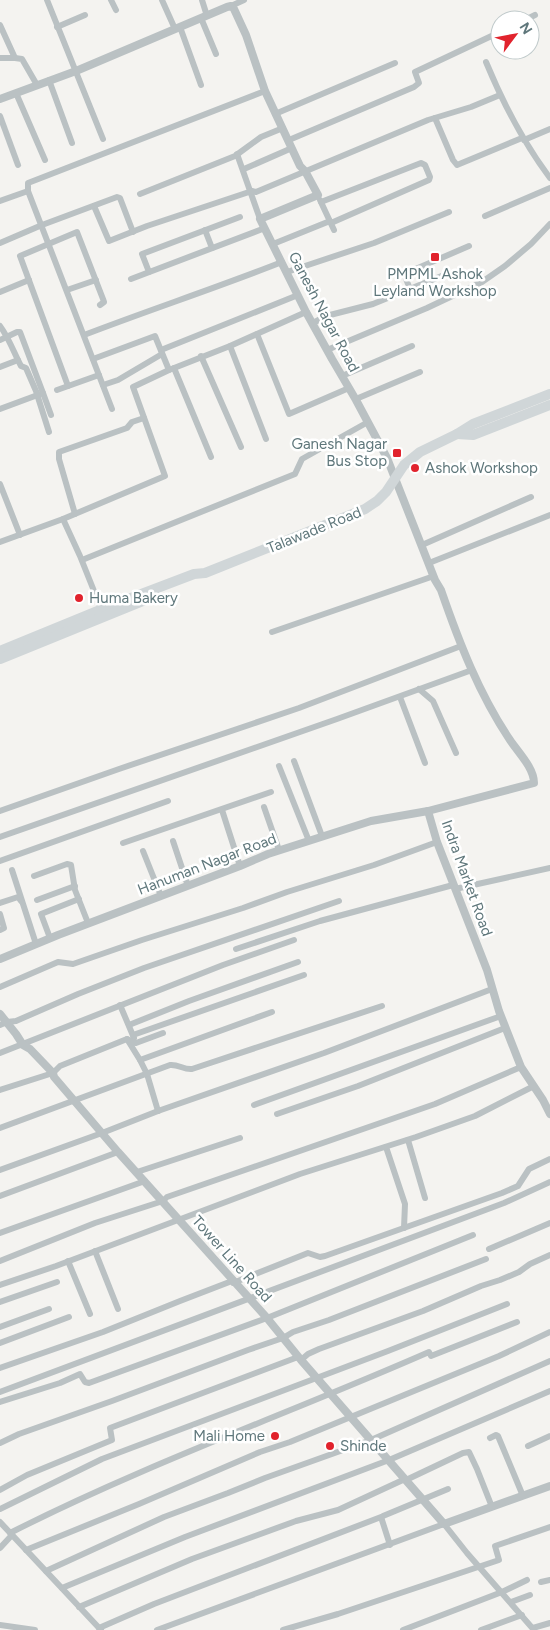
<svg xmlns="http://www.w3.org/2000/svg" width="550" height="1630" viewBox="0 0 550 1630" font-family="Figtree,sans-serif">
<style>
.lines{fill:none;stroke-linecap:round;stroke-linejoin:round}
.minor{stroke:#bac1c3;stroke-width:6}
.tertiary{stroke:#bac1c3;stroke-width:8}
.primary{stroke:#d0d6d8;stroke-width:10}
.poi-dot{fill:#e1232d;stroke:#fff;stroke-width:2}
.labels{text-anchor:middle;dominant-baseline:central;stroke-width:5;stroke-linejoin:round;paint-order:stroke}
.poi-label{font-size:15px;fill:#5f777b;stroke:#fff;text-anchor:start}
.street-label{font-size:15px;fill:#5f777b;stroke:#fff}
</style>
<rect width="100%" height="100%" fill="#f4f3f0"/>
<g class="lines">
<g class="minor">
<path d="M47 0 103 139"/>
<path d="M111 0 116 10"/>
<path d="M162 0 175 29"/>
<path d="M202 0 207 16"/>
<path d="M231 6 244 0"/>
<path d="M201 18 216 54"/>
<path d="M525 20 535 15"/>
<path d="M0 25 15 58"/>
<path d="M57 27 85 15"/>
<path d="M180 27 201 85"/>
<path d="M0 58H15L22 59 37 85"/>
<path d="M486 62C503 103 523 142 550 178"/>
<path d="M49 80 72 143"/>
<path d="M16 93 45 160"/>
<path d="M275 114 395 63"/>
<path d="M0 116 18 165"/>
<path d="M435 118 453 160 457 165 522 138"/>
<path d="M289 140 414 87 419 83 415 72 500 32"/>
<path d="M524 140 550 129"/>
<path d="M237 154 260 219"/>
<path d="M244 169 292 148"/>
<path d="M140 194 235 156 261 137 283 128"/>
<path d="M320 200 334 230"/>
<path d="M0 201 28 191"/>
<path d="M321 202 421 163 425 165 430 177 429 180 331 223"/>
<path d="M94 206 109 241 147 226 252 191 256 192 428 120 471 107 500 95"/>
<path d="M485 216 550 188"/>
<path d="M205 230 212 248"/>
<path d="M0 243 42 225 117 197 120 198 133 232"/>
<path d="M273 244 330 221"/>
<path d="M149 272 142 254 240 217"/>
<path d="M287 272 374 243 449 212"/>
<path d="M131 279 265 228"/>
<path d="M410 289 404 274 469 246"/>
<path d="M67 290 96 280"/>
<path d="M0 292 29 280"/>
<path d="M313 323 326 316 373 304 449 273"/>
<path d="M0 326C9 338 14 353 21 366L26 368 36 391 49 432"/>
<path d="M257 334 289 414 349 388"/>
<path d="M84 335C149 310 216 288 282 262"/>
<path d="M0 340 17 332H20L43 393 0 409"/>
<path d="M230 346 266 439"/>
<path d="M161 350 298 295"/>
<path d="M327 350 427 308 482 282 505 266 531 244 550 224"/>
<path d="M201 356 241 447"/>
<path d="M93 359 155 336 169 370"/>
<path d="M0 367 18 360"/>
<path d="M174 368 211 457"/>
<path d="M342 376 412 346"/>
<path d="M103 385 118 380 162 354"/>
<path d="M68 386 20 256 77 232 103 299 104 302 100 305"/>
<path d="M57 390 99 375"/>
<path d="M43 393 51 415"/>
<path d="M356 399 420 372"/>
<path d="M112 409 28 191V183L265 91"/>
<path d="M0 484 20 535"/>
<path d="M75 514 59 459V452L127 428 132 422 144 418"/>
<path d="M63 519 165 476 133 387 169 370 230 346 306 312"/>
<path d="M0 542 63 519 80 556 102 611"/>
<path d="M422 545 531 497"/>
<path d="M82 560 295 474 302 459 368 422"/>
<path d="M429 563 550 515"/>
<path d="M272 632 434 576"/>
<path d="M419 689 433 701 456 753"/>
<path d="M400 697 425 763"/>
<path d="M294 761 322 836"/>
<path d="M279 766 309 841"/>
<path d="M264 807 279 850"/>
<path d="M222 810 240 866"/>
<path d="M0 811 119 769 299 708 461 646"/>
<path d="M0 837 337 719 472 670"/>
<path d="M173 841 188 886"/>
<path d="M123 843 271 792"/>
<path d="M143 851 161 896"/>
<path d="M0 861 168 801"/>
<path d="M12 870 36 944"/>
<path d="M34 876 67 864 71 865 75 890 88 923"/>
<path d="M455 889 550 868"/>
<path d="M37 900 75 886"/>
<path d="M0 903 18 897 21 901"/>
<path d="M0 914 4 928 0 930"/>
<path d="M50 938 41 914 79 899"/>
<path d="M236 949 320 921 453 885"/>
<path d="M0 987 58 962 73 964 142 940 243 908 287 892 374 865 437 842"/>
<path d="M120 1005 134 1038"/>
<path d="M0 1025 7 1022 16 1021 78 994 144 968 339 901"/>
<path d="M129 1025 189 1001 298 962"/>
<path d="M133 1035 304 975"/>
<path d="M0 1053 223 965 294 940"/>
<path d="M140 1060 272 1012"/>
<path d="M0 1090 53 1073 60 1066 127 1039"/>
<path d="M254 1105 501 1016"/>
<path d="M158 1111 147 1074 140 1060 127 1039 136 1043 163 1033"/>
<path d="M277 1114 358 1086 505 1028"/>
<path d="M0 1128 170 1065C178 1064 184 1070 192 1069L382 1006"/>
<path d="M408 1140 425 1198"/>
<path d="M386 1147 405 1204 404 1228"/>
<path d="M0 1170 102 1133 158 1111 324 1053 492 989"/>
<path d="M137 1172 240 1138"/>
<path d="M0 1196 118 1152"/>
<path d="M0 1233 145 1181"/>
<path d="M489 1249 550 1223"/>
<path d="M95 1251 118 1309"/>
<path d="M0 1261 95 1223 163 1201 167 1197 435 1104 521 1067"/>
<path d="M68 1261 90 1314"/>
<path d="M233 1283 308 1253 320 1257 325 1256 502 1193 518 1186 529 1169 550 1159"/>
<path d="M0 1285 56 1266 300 1174 416 1137 475 1116 534 1086"/>
<path d="M0 1302 57 1282"/>
<path d="M0 1327 49 1309"/>
<path d="M0 1343 69 1317"/>
<path d="M301 1360 308 1354 319 1349 423 1311 481 1286 500 1280 519 1272 530 1264 550 1255"/>
<path d="M0 1368 103 1332 180 1301 232 1281"/>
<path d="M0 1392 504 1203 550 1182"/>
<path d="M0 1402 60 1383 80 1374 85 1382 89 1383 267 1318 473 1235"/>
<path d="M490 1438 496 1435 498 1436 523 1496"/>
<path d="M0 1443 19 1434 112 1401 248 1350 283 1338 293 1332 329 1320 486 1259"/>
<path d="M528 1446 550 1436"/>
<path d="M406 1480 463 1453 469 1452 477 1469 492 1507"/>
<path d="M0 1490 27 1475 112 1440 110 1428 298 1357"/>
<path d="M0 1509 102 1459 388 1351 507 1304"/>
<path d="M383 1516 448 1489"/>
<path d="M0 1522 101 1630"/>
<path d="M10 1533C146 1464 290 1413 429 1352L431 1356 517 1322"/>
<path d="M0 1548 12 1535"/>
<path d="M26 1550 139 1504 260 1452 290 1442 499 1356 550 1332"/>
<path d="M46 1571 164 1517 228 1493 265 1478 371 1440 550 1361"/>
<path d="M541 1582 550 1580"/>
<path d="M62 1588 185 1537 389 1460 550 1391"/>
<path d="M511 1602 530 1595"/>
<path d="M79 1607 192 1559 296 1521 338 1510 405 1479"/>
<path d="M0 1625 35 1630"/>
<path d="M99 1628 154 1604 381 1517 390 1545"/>
<path d="M533 1628 550 1623"/>
<path d="M157 1630 444 1524 467 1553 534 1630"/>
<path d="M283 1630 338 1614 499 1560 495 1546 550 1527"/>
<path d="M403 1630 502 1592 527 1580"/>
<path d="M481 1630 522 1615"/>
</g>
<g class="tertiary">
<path d="M0 99 76 71 227 7 231 6 234 9 246 35 265 91 300 166 305 171 318 195 260 219 306 312 332 359 356 400 387 458 435 580 441 590C459 642 479 694 510 740 518 752 534 768 534 783L428 811 371 821 268 854 240 866 58 935 0 959"/>
<path d="M428 811 437 842 487 970 499 1011 521 1067 543 1100 550 1114"/>
<path d="M0 1014 16 1034 23 1045 30 1049 53 1073 54 1077 118 1152 267 1318 301 1360 444 1524 550 1486"/>
</g>
<g class="primary">
<path d="M457 434 473 435 550 405"/>
<path d="M0 651 102 609 194 574 205 573 365 509 377 501 386 492 404 465 420 452 457 434 473 424 550 394"/>
<path d="M0 659 150 598"/>
</g>
</g>
<g class="poi-dot">
<rect x="430" y="252" width="10" height="10" rx="2.5"/>
<rect x="392" y="448" width="10" height="10" rx="2.5"/>
<circle cx="415" cy="468" r="5"/>
<circle cx="79" cy="598" r="5"/>
<circle cx="275" cy="1436" r="5"/>
<circle cx="330" cy="1446" r="5"/>
</g>
<g class="labels">
<g class="poi-label">
<text x="435" y="274" text-anchor="middle">PMPML Ashok<tspan x="435" dy="17">Leyland Workshop</tspan></text>
<text x="387" y="444" text-anchor="end">Ganesh Nagar<tspan x="387" dy="17">Bus Stop</tspan></text>
<text x="425" y="468">Ashok Workshop</text>
<text x="89" y="598">Huma Bakery</text>
<text x="265" y="1436" text-anchor="end">Mali Home</text>
<text x="340" y="1446">Shinde</text>
</g>
<g class="street-label">
<text transform="translate(324 312) rotate(62)">Ganesh Nagar Road</text>
<text transform="translate(314 530) rotate(-22)">Talawade Road</text>
<text transform="translate(207 864) rotate(-21)">Hanuman Nagar Road</text>
<text transform="translate(467 878) rotate(70)">Indra Market Road</text>
<text transform="translate(232 1259) rotate(48)">Tower Line Road</text>
</g>
</g>
<g transform="translate(515 35) rotate(58)"><circle r="24" fill="#ffffff" stroke="#bfc9ca"/>
<path d="M0-4L9 19L0 12L-9 19Z" fill="#e1232d"/>
<text y="-8" font-size="14" font-weight="bold" text-anchor="middle" fill="#5f777b">N</text>
</g>
</svg>
